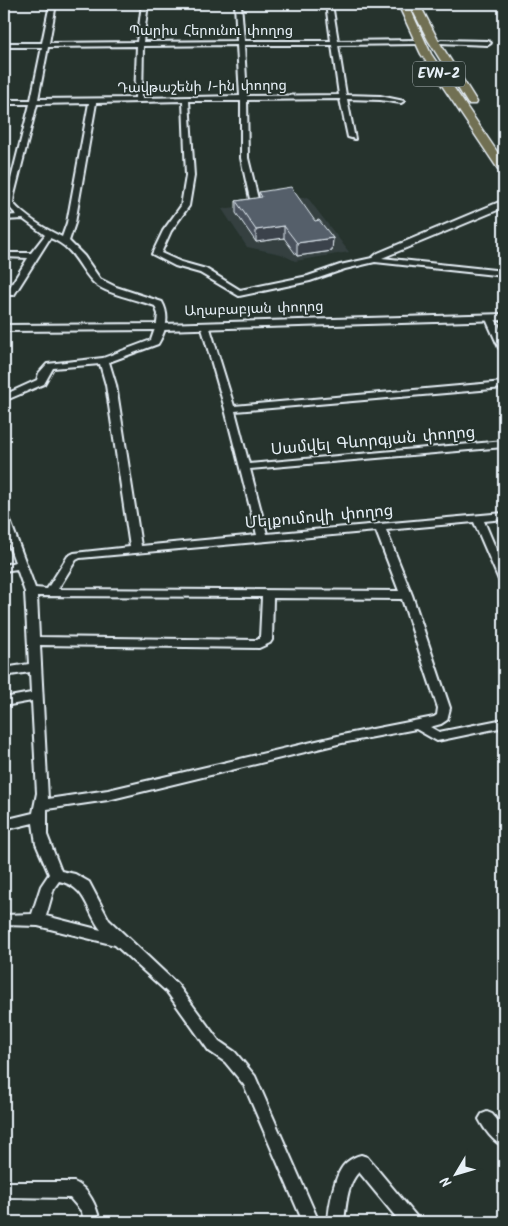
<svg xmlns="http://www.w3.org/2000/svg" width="508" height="1226" viewBox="0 0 508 1226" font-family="Kalam,'Noto Sans Armenian',sans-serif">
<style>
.built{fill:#344040}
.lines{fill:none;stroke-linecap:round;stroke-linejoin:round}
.minor-casing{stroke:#e8f1f8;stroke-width:4}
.tertiary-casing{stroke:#e8f1f8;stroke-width:4}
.primary-casing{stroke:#e8f1f8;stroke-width:3}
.minor{fill:#26332d;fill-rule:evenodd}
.tertiary{fill:#26332d;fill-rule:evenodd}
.primary{fill:#716f52;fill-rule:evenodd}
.wall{fill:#48515c;stroke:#e8f1f8}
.shaded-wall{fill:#3b424b;stroke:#e8f1f8}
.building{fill:#545e6b;stroke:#e8f1f8}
.labels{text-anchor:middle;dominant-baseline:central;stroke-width:4;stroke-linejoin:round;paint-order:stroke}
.far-street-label{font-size:14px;fill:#e8f1f8;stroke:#26332d}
.shield{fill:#26332d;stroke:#aeb8bb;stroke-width:1}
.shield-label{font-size:15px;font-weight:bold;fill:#e8f1f8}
.street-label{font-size:16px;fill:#e8f1f8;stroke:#26332d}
</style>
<rect width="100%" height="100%" fill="#26332d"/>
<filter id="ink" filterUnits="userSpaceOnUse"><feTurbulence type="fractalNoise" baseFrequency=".02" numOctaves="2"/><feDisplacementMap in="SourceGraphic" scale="10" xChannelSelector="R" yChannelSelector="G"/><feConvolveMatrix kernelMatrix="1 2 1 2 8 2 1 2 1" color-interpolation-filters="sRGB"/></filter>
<g filter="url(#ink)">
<path class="built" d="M307 197 349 252 295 261 281 254 247 247 222 209Z"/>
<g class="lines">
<g class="minor-casing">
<g id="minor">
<path d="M50 4H56L49 43 137 42 142 4H148L143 42 237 41 235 4H241L244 41H331L326 4H332L338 41 419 40 422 42 419 44 338 45 346 95 380 96 404 101 401 103 380 100 347 99 355 139 348 137 340 99 247 100 248 158 258 199 257 201 250 199 241 158V101H189L194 176 189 206 171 231 161 253 181 262 206 269 240 290 308 276 340 265 372 258 378 253 504 200V205L500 209 382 258 504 271V276L375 262 345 269 310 281 239 296 200 273 175 266 152 254 163 231 181 206 186 176 183 101 96 103 75 223 69 241 84 256 100 279 116 287 162 302C170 316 166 331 158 344L109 362 116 385 141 546 257 535 225 409 201 325 202 323H208L209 325 234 406 504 382V388L235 411 249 464 504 441V447L250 469 267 534 504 513V519L484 521 504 568V584L499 580 474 522 386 530 412 595 450 708 447 720 441 724 430 727 439 732 504 719V727L437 741 416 729 342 743 108 800 47 809V835L61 871 75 874 89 882 109 920 177 984 219 1041 235 1052 255 1076 319 1222H303L244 1085 225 1062 209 1051 167 992 115 945 38 926 4 925V915L32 914 41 886 49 874 36 844 33 823 4 830V820L33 813 37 793 32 701 4 706V698L31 693 30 672 4 676V668L29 664 25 592 17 569 4 571V565L15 562 4 532V515L9 518 35 588 47 589 68 556 74 553 130 547 106 385 100 364 53 368 44 384 4 401V395L37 380 39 373 47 364 103 358 151 340 157 323 158 314 155 306C139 300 105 294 93 282 77 265 75 248 50 238L14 295H4V289L8 290 28 258 4 257V253H31L45 235 23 219 4 220V216L17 215 5 203 30 104H4V100H31L42 47H4V43H42ZM237 45 240 96 142 98 143 46ZM244 45H332L339 95 247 96ZM137 46 135 98 38 99 48 47ZM89 103 67 223 62 237C45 229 25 217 13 203L14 195 37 104ZM376 531 399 591 58 589 76 560 80 558ZM37 596 262 597 260 638 257 640 39 637ZM273 598 402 599 438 708 437 715 434 717 342 735 108 790 48 799 40 645 259 648 270 643 272 640ZM59 881C87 887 86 910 101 930L46 916 54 888Z"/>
<path d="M441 40 488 41 491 43 488 45 439 43 438 42Z"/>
<path d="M490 316C501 321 504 340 504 351L499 348 486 319Z"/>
<path d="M487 1112 492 1114 504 1128V1146C494 1143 484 1129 479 1119L482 1114Z"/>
<path d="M361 1155 367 1157 416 1216 418 1222H400L359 1172C347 1183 346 1207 344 1222H328C329 1207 334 1172 347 1162 351 1159 356 1156 361 1155Z"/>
<path d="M74 1182C89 1188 97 1207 100 1222H84L82 1212 70 1198 4 1197V1182Z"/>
</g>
</g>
<g class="tertiary-casing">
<path id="tertiary" d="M504 314V320L163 330 4 331V325L163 324Z"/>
</g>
<g class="primary-casing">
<g id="primary">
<path d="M398 4H408L431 54 504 162V173L500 172 421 54Z"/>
<path d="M417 6 422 9 438 40 477 102 476 104H468L428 40 412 9Z"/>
</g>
</g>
<use href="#minor" class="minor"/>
<use href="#tertiary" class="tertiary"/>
<use href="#primary" class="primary"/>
</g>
<path class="wall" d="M259 192 315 221 333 238 332 251 297 256 284 238 256 242 236 213V201L259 198Z"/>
<g class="shaded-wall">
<path d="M284 226V238L256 242V230Z"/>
<path d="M333 238 332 251 297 256V243Z"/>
</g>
<path class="building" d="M291 187 315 221 319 220 333 238 297 243 284 226 256 230 236 201 262 197 259 192Z"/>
</g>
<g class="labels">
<g class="far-street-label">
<text x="211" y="31">Պարիս Հերունու փողոց</text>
<text transform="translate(202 87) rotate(-1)">Դավթաշենի 1-ին փողոց</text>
<text transform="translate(254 309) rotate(-2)">Աղաբաբյան փողոց</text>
</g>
<rect class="shield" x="413" y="61.5" width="52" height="25" rx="4"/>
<g class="shield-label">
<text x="439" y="74">EVN-2</text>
</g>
<g class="street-label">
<text transform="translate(373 441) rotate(-5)">Սամվել Գևորգյան փողոց</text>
<text transform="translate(319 517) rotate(-5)">Մելքումովի փողոց</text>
</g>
</g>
<rect width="508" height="1226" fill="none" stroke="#26332d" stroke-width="20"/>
<rect x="10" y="10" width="488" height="1206" fill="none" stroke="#e8f1f8" stroke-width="2" filter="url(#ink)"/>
<g transform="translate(456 1174) rotate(232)" stroke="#26332d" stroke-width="4" paint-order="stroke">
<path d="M0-4L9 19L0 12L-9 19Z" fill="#e8f1f8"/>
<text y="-8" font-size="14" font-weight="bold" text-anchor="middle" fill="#e8f1f8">N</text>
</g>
</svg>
